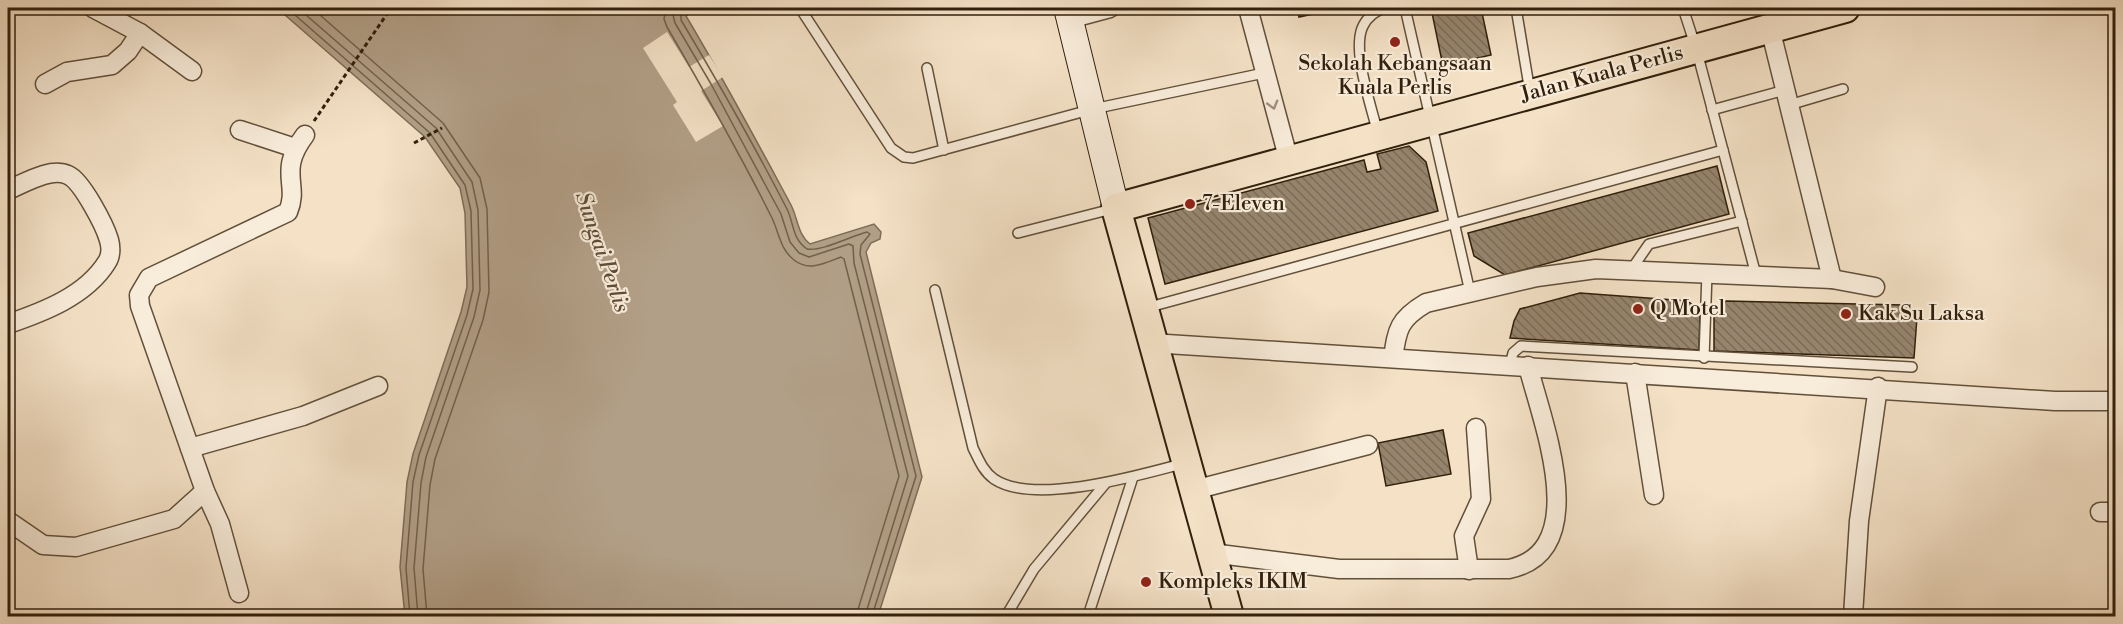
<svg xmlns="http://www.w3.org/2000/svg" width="2123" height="624" viewBox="0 0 2123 624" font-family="'Libre Bodoni',serif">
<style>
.water{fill:#b29f87;stroke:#7e6c56;stroke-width:1.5}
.pier{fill:#f4e1c6}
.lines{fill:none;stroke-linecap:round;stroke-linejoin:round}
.shore{stroke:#72604a;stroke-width:1.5}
.building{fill:url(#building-back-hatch);stroke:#31200c;stroke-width:1.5}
.lane-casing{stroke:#62503a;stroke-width:12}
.street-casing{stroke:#62503a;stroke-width:21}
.secondary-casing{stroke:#31200c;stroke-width:28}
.primary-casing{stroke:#31200c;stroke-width:32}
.path{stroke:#31200c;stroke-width:3;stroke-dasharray:4.5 3;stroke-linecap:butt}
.lane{stroke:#f8ecda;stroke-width:9}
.street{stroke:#f8ecda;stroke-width:18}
.secondary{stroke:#f8ecda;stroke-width:26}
.primary{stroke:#f4e1c6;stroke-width:28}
.oneway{stroke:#9e907d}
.poi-dot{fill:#8f2418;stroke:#f8ecda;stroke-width:2}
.labels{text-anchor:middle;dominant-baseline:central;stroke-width:4.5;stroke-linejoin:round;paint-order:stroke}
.poi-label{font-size:21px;fill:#31200c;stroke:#f8ecda;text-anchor:start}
.street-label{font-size:21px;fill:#31200c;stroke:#f8ecda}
.water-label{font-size:22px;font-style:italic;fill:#5e4c37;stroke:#f8ecda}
</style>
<defs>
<pattern id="building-back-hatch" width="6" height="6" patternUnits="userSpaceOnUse" patternTransform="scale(1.5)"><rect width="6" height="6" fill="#96846d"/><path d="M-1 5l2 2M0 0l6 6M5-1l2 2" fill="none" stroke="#7b6c58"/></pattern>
</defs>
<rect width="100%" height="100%" fill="#f4e1c6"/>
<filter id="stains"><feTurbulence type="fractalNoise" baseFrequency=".00333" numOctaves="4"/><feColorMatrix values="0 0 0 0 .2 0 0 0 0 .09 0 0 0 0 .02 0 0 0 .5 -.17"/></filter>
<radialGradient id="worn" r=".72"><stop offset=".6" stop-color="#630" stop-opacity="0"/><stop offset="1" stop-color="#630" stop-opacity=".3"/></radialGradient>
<path class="water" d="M277 8H697L686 16C723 78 756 140 790 203 798 217 797 234 810 244L874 224 881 232 880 239 871 243 866 252 922 477 878 616H405L400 567 407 482 413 454 461 312 467 287 465 213 460 188 425 137Z"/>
<path class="pier" d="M667 32 689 67 709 55 723 77 701 91 723 126 696 142 673 105 677 102 643 48Z"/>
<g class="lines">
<g class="shore">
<path d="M287 8 430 133 465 185 471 211 473 289 467 315 419 455 413 482 406 568 410 616"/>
<path d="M298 8 436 128 472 182 478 210 480 290 474 317 426 457 421 483 414 568 418 616"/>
<path d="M312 8 443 123 480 178 487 209 489 292 483 320 435 459 430 485 423 569 427 616"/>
<path d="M666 8 664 19 667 27C703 89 739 152 771 216 779 231 779 248 794 260 809 272 825 263 841 257L844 259 899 476 856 616"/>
<path d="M676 8 673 15 675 23 711 84 781 214 790 242 799 253 809 257 849 244 853 246 854 263 908 476 865 616"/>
<path d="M687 8 681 13V20C718 82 754 145 787 209 794 223 792 239 807 249 821 252 851 236 867 232L870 234 861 245 860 254 916 476 872 616"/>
</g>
</g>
<g class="building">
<path d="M1297 8H1331L1332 10 1299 17Z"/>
<path d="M1431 8H1481L1491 55 1443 66Z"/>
<path d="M1409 146 1426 162 1438 211 1165 284 1148 218 1364 160 1367 172 1381 169 1377 154Z"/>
<path d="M1717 166 1729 214 1505 275 1474 256 1468 233Z"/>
<path d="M1580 293 1688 301 1700 312 1699 350 1510 338 1514 321 1520 309Z"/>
<path d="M1726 301 1905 305 1917 317 1914 358 1714 351V315Z"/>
<path d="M1443 430 1451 474 1386 486 1378 443Z"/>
</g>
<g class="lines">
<g class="lane-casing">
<g id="lane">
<path d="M800 8 891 148 904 157 913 158 1093 109 1264 73"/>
<path d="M1405 8 1470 292"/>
<path d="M1516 8 1530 92"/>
<path d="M1683 8 1696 48 1756 275"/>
<path d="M927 68 944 150"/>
<path d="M1789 105 1843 89"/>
<path d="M1712 110 1785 90"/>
<path d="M1378 134C1372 108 1351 50 1363 26 1368 16 1375 12 1384 8"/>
<path d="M1018 233 1112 209"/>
<path d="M1631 270 1649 244 1742 221"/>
<path d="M935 290 973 448C979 460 983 471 994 479 1034 506 1140 475 1185 463"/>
<path d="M1146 308 1723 150"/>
<path d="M1704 358 1707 273"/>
<path d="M1510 365 1513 353 1521 346 1912 367"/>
<path d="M1006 616 1034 569 1105 484"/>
<path d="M1088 616 1133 477"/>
</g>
</g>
<g class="street-casing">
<g id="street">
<path d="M93 8 140 33 192 71"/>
<path d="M1248 8 1289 161"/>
<path d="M1069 19 1110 8"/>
<path d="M1770 28 1832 279"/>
<path d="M45 84 67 72 112 65 128 51 140 33"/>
<path d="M240 130 295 148"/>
<path d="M8 190C25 183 50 167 68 175 82 181 105 226 109 240 111 247 111 256 107 262 86 296 43 312 8 324"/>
<path d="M1151 343 2055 401H2116"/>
<path d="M1393 358C1397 329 1399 319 1426 303L1537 277 1596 269 1832 279 1875 287"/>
<path d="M1635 373 1654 495"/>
<path d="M190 448 303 416 378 386"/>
<path d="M1194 490 1368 445"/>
<path d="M2100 512H2116"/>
<path d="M8 521 43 545 76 547 174 519 205 491"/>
<path d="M1211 553 1339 569H1509C1594 551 1542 422 1528 366"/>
<path d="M1469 570 1464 536 1481 499 1476 428"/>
<path d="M239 593 220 524 205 491 140 306 139 295 149 278 288 212C300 184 277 172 305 135"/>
<path d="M1853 616 1859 521 1878 387"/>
</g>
</g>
<g class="secondary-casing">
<path id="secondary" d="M1067 8 1116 208"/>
</g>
<g class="primary-casing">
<path id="primary" d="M1229 616 1116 208 1845 8"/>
</g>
<g class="path">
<path d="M314 121 391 8"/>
<path d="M414 143 442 128"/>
</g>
<use href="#lane" class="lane"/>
<use href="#street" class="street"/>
<use href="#secondary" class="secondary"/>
<use href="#primary" class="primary"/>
</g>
<defs><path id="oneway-chevron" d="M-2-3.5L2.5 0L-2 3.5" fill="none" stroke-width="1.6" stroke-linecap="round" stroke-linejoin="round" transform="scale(1.5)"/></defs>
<use class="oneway" href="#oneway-chevron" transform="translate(1273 105) rotate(74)"/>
<g class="poi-dot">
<circle cx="1395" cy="42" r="6"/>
<circle cx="1190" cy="204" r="6"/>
<circle cx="1638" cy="309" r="6"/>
<circle cx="1846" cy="314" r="6"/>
<circle cx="1146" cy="582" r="6"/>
</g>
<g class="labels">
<g class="poi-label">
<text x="1395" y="64" text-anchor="middle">Sekolah Kebangsaan<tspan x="1395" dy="24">Kuala Perlis</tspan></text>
<text x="1202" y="204">7-Eleven</text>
<text x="1650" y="309">Q Motel</text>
<text x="1858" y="314">Kak Su Laksa</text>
<text x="1158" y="582">Kompleks IKIM</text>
</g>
<g class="street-label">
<text transform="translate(1602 74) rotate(-15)">Jalan Kuala Perlis</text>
</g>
<g class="water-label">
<text transform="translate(602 252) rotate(71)">Sungai Perlis</text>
</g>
</g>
<rect width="2123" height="624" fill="none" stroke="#f4e1c6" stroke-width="30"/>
<rect x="9" y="9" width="2105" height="606" fill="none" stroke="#31200c" stroke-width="3"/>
<rect x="15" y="15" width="2093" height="594" fill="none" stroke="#31200c" stroke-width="1.5"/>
<rect width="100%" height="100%" filter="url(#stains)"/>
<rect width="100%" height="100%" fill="url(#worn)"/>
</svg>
